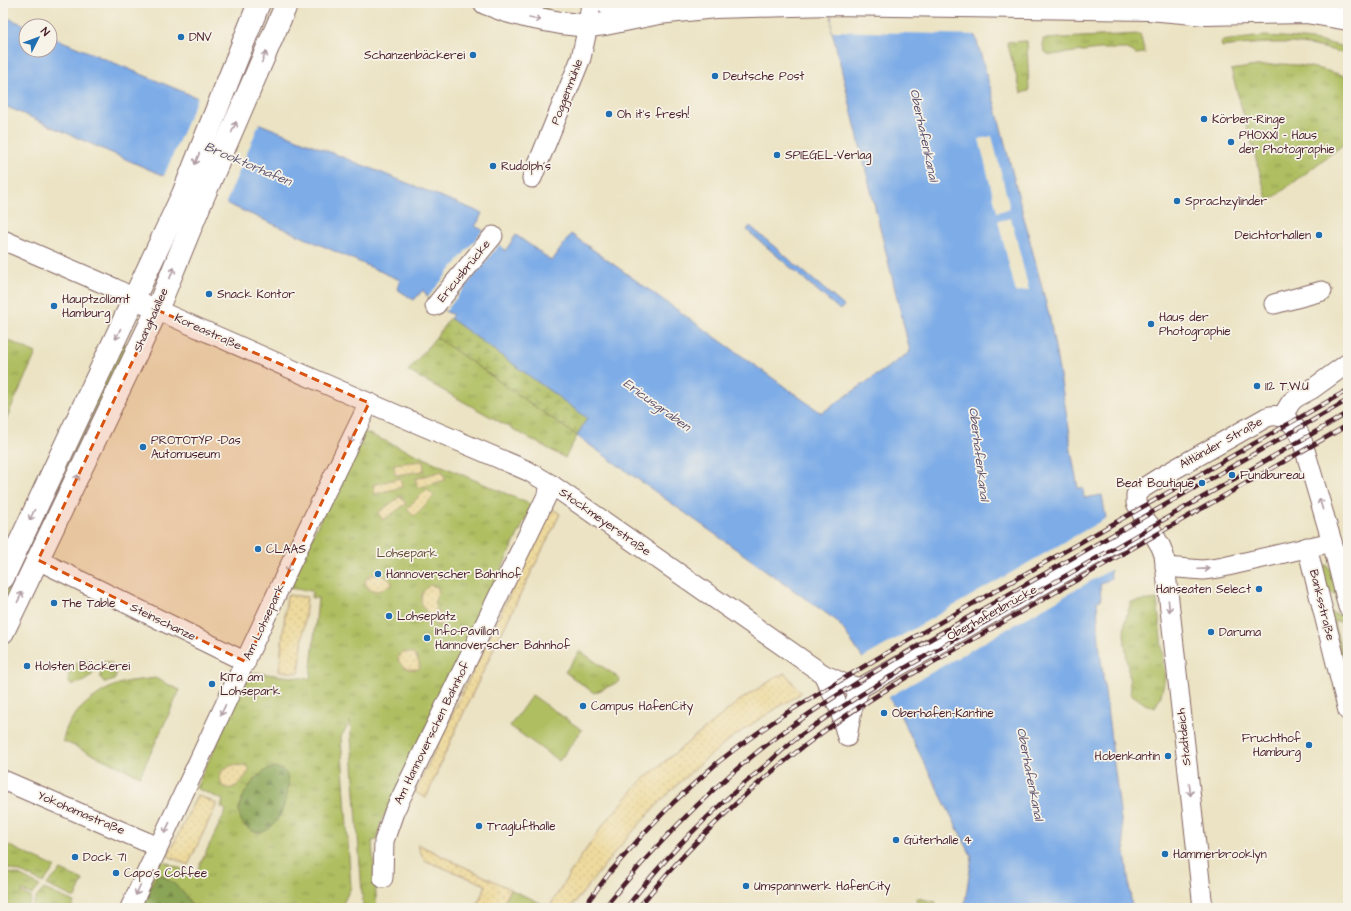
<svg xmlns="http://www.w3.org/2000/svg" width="1351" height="911" viewBox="0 0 1351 911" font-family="'Architects Daughter',sans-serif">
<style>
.grass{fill:url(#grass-tufts);stroke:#7c6e46}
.forest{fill:url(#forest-firs);stroke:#6a6241}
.wetland{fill:url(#wetland-marsh);stroke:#7c6e46}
.sand{fill:url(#sand-dots);stroke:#9c7c64}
.garden{fill:#afbe61;stroke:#7c6e46}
.water{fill:#7dace7;stroke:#646689}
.pier{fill:#ebe3c3}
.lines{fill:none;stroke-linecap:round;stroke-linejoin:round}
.minor-casing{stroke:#826460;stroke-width:21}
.major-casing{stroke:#826460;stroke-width:24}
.minor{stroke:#fff;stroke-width:19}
.major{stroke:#fff;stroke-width:22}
.rail-casing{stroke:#4a1f2b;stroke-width:4.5}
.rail{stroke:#f7f3e8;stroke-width:3;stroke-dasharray:9;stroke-linecap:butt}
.oneway{stroke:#ae9aa0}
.marked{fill:#d8530f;fill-opacity:0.2;stroke:#d8530f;stroke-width:3;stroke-dasharray:8 5;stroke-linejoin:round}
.poi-dot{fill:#1f6fb2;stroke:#f7f3e8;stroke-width:1.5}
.labels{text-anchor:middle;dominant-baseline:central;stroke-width:3.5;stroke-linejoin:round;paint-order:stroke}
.poi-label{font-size:12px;fill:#4a1f2b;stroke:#f7f3e8;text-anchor:start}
.street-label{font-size:12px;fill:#4a1f2b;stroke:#f7f3e8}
.park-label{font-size:12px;fill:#684f3b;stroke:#f7f3e8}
.water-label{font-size:13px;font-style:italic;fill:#5c506d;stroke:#f7f3e8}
</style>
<defs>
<pattern id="grass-tufts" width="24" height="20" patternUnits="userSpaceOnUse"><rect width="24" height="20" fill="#afbe61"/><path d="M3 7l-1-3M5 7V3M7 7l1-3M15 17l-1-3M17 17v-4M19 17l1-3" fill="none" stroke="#909a50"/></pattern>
<pattern id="forest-firs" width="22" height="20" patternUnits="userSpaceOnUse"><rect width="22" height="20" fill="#8ba557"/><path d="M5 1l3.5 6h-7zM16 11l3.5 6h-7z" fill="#748648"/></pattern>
<pattern id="wetland-marsh" width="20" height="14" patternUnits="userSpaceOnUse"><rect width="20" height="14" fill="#afbe61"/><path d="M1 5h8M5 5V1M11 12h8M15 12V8" fill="none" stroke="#909a50"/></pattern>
<pattern id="sand-dots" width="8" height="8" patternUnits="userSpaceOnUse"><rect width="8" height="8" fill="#eeda9e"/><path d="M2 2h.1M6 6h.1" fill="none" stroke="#cebb88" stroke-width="1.8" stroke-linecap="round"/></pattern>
</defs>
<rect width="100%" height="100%" fill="#f7f3e8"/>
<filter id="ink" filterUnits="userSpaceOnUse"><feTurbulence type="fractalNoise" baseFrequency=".025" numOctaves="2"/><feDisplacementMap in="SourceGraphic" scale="8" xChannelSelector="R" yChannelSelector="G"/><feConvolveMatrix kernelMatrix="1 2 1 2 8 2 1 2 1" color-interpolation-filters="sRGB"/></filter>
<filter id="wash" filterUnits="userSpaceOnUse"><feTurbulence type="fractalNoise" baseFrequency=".012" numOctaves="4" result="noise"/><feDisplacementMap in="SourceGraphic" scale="16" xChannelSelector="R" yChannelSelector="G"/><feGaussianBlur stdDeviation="0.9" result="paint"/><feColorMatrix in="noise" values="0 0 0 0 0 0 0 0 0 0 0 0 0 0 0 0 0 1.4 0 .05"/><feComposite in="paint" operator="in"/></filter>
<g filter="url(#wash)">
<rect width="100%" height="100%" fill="#ebe3c3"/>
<g class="grass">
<path d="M508 3H548L546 13Z"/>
<path d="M1140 34 1145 53 1136 54 1132 51 1127 49H1099L1051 55C1042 53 1043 46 1043 39Z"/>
<path d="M1263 36C1292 37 1320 40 1348 48V55C1325 47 1299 42 1274 43 1257 43 1239 45 1222 47L1221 42 1222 41Z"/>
<path d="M1027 41 1029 91 1021 93 1007 42Z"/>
<path d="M1281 64C1307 65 1323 69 1348 77V141L1268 202 1231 70 1256 66Z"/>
<path d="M436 337 577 436 565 458 408 371Z"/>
<path d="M3 338 36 353 3 426Z"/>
<path d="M122 342 127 345 28 553 8 601 3 604V598L7 587Z"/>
<path d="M362 431 532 505 382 820 377 840 372 841 377 908H363L350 722 341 737 351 887 341 908H138L161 860 195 875 226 810 221 807 223 800 196 788 249 672 310 679 318 598H312V591L288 588Z"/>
<path d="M1326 565 1332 570 1346 623 1335 621 1334 624 1343 656 1348 657V664L1342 663 1329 612 1339 615 1336 594 1323 591 1320 568Z"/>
<path d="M1157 599 1165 678 1161 695 1155 708 1145 704 1131 694 1124 635 1125 621 1131 602Z"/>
<path d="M580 651 619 678 620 681 619 682 594 693 565 672Z"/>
<path d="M83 659C90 661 92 665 94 671 90 680 81 683 71 685 63 677 74 662 83 659Z"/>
<path d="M104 662C106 662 109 662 111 663 116 665 118 676 114 680 111 682 107 682 104 682L101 678 100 669Z"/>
<path d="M155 678 180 690 140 776 63 741C65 716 96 692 119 684 128 680 145 680 155 678Z"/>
<path d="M3 843 55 867 43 883 23 873 3 867Z"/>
<path d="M61 870 83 880 75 898 46 885Z"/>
<path d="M3 871 19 875 40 886 32 895 22 891V893L32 898 27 908H3Z"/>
<path d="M44 889 74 902 71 908H31L36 898Z"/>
<path d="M510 889 549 907V908H501Z"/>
<path d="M917 898 936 902 935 908H915Z"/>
</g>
<g class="forest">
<path d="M275 767 283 770C292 779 288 792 285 802 282 812 276 825 267 830 253 838 237 823 239 809 240 800 246 791 251 784 256 776 266 769 275 767Z"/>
<path d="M158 873C172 881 186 892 193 908H141Z"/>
</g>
<path class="wetland" d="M450 318 588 418 577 436 436 337Z"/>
<g class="sand">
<path d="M423 461 424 471 395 475 394 464Z"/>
<path d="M442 471 445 480 418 488 415 479Z"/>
<path d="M400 478 402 487 375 494 373 485Z"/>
<path d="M427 489 434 496 414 516 407 508Z"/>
<path d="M401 496 406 504 383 520 378 513Z"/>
<path d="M551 508 560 514C514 608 466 702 426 798L415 792Z"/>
<path d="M371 575C380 575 386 575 392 582V585L379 591 370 590 365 583 366 579Z"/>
<path d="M430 585 437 587C442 594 433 597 435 605 436 611 441 614 445 619L441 625H437C427 612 411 600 430 585Z"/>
<path d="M287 595 307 597 299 673 279 671Z"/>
<path d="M402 652 412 653 417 658 420 666 419 669C409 670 402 669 398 659L400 654Z"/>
<path d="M785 673 801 693C773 711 743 728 718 749 661 795 615 850 571 908H549L570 873 603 825 641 781 739 701 773 679Z"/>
<path d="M233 765 247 766 249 768V771C243 780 232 796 221 784L220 775 223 769Z"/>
<path d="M197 795 217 804 188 865 168 856Z"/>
<path d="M417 844 510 889 501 908H476L486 885 424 860Z"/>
</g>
<path class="garden" d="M532 695 582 730 559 761 510 726Z"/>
<g class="water">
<path d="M831 3H966L993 97 1050 319 1070 434V445L1078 488H1083L1084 498 1102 495 1106 518 1111 578 1100 585 1101 600 1097 601 1099 643 1132 908H964L972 857 900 715 846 633 837 621 577 436 587 418 450 318 453 315 441 309 431 301 423 290 414 300 397 289 400 280 3 105V16L27 26H26V50H50V36L260 124 482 213 478 222 475 226 486 232 497 241 505 251 516 235 552 261 571 234 820 412H823L910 352V351L834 39 832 31Z"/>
<path d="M750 226 844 306 840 310 747 230Z"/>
</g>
<g class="pier">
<path d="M831 3H968L978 35 832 31Z"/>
<path d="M198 96 260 122 225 205 163 178Z"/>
<path d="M992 136 1010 209 997 212 979 139Z"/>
<path d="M1011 218 1029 290 1016 293 998 221Z"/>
<path d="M483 230 497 241 499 245 446 311 441 309 428 297Z"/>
<path d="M1108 517 1112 569 887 698 861 659Z"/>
</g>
</g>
<g filter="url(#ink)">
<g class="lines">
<g class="minor-casing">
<g id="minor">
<path d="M532 178 581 58 588 26 591 3"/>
<path d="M3 240 114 288 157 310 339 390 528 471 552 485 823 674 845 684 860 688"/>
<path d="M1274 304 1322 291"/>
<path d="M435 306 493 236"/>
<path d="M1282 417 1291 402 1297 397 1312 389 1348 363"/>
<path d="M1307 547 1348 711"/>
<path d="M38 560 246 662"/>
<path d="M1165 567 1203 570 1219 568 1332 542"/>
<path d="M823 674 840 710 846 734"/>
<path d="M847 737 852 710 860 688 1149 524"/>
<path d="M3 780 158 847"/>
<path d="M383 878 384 841 394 812 552 485"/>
<path d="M130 908 291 563 369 403"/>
<path d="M1203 908 1164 555 1161 547 1136 503V495L1140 490 1159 478 1267 417C1283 411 1297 426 1302 440L1332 542 1348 607"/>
</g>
</g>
<g class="major-casing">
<g id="major">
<path d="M485 3 506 11 528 17 561 23 588 26 605 24 659 13 715 7 831 4 1148 9 1206 14 1306 12 1348 19"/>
<path d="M608 3 650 11"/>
<path d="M3 578 183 194 259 3"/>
<path d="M3 632 157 310 201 202 287 3"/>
</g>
</g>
<use href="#minor" class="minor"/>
<use href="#major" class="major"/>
<g class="rail-casing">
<g id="rail">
<path d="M583 908 611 871 645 832 674 802 717 763 739 746 783 715 888 652 1348 390"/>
<path d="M604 908C648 854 696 802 750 758 796 720 846 689 896 659L1348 400"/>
<path d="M626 908C666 855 715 807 766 765 777 755 789 744 801 735 834 711 868 690 903 669L1191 504 1348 413"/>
<path d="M638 908C692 842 754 782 823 732 850 712 879 694 907 677L1348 425"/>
</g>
</g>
<use href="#rail" class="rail"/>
</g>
<defs><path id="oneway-shaft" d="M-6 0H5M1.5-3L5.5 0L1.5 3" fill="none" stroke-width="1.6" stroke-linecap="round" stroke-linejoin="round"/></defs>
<g class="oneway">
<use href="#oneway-shaft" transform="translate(535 19) rotate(10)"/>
<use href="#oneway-shaft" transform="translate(264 57) rotate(-67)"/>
<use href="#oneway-shaft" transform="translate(234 127) rotate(-67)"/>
<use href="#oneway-shaft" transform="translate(197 159) rotate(112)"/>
<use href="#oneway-shaft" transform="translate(172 273) rotate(-68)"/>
<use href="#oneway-shaft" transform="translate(118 334) rotate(115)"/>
<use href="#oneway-shaft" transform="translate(352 438) rotate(116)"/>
<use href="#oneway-shaft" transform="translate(76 480) rotate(-65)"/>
<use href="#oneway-shaft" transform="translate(1321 504) rotate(-106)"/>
<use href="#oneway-shaft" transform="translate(32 515) rotate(115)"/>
<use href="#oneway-shaft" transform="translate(289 567) rotate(115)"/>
<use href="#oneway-shaft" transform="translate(1204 569) rotate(-2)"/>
<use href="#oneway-shaft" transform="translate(20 597) rotate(-64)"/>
<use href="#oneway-shaft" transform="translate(1169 606) rotate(84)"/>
<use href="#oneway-shaft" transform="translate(223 710) rotate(116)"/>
<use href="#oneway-shaft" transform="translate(1190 790) rotate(84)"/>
<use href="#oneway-shaft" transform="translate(167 828) rotate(115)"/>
<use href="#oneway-shaft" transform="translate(138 890) rotate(114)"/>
</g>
</g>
<path class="marked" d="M157 310 369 403 246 662 38 560Z"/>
<g class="poi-dot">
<circle cx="181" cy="37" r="4"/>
<circle cx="473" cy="55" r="4"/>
<circle cx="715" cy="76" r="4"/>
<circle cx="609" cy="114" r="4"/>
<circle cx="1204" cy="119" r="4"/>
<circle cx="1231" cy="142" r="4"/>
<circle cx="777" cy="155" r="4"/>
<circle cx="493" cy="166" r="4"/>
<circle cx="1177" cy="201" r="4"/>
<circle cx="1319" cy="235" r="4"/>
<circle cx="209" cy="294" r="4"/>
<circle cx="54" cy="306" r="4"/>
<circle cx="1151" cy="324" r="4"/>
<circle cx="1257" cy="386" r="4"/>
<circle cx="143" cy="447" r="4"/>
<circle cx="1232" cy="475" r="4"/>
<circle cx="1202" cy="483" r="4"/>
<circle cx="258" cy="549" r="4"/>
<circle cx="378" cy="574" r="4"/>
<circle cx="1259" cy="589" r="4"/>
<circle cx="54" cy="603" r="4"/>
<circle cx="389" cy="616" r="4"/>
<circle cx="1211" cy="632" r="4"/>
<circle cx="427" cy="638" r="4"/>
<circle cx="27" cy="666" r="4"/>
<circle cx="212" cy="684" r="4"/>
<circle cx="583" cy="706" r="4"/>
<circle cx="884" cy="713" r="4"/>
<circle cx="1309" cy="745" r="4"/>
<circle cx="1168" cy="756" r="4"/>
<circle cx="479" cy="826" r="4"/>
<circle cx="896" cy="840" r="4"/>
<circle cx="1165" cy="854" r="4"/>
<circle cx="75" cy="857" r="4"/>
<circle cx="116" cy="873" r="4"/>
<circle cx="746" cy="886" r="4"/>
</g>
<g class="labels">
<g class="poi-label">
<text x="189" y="37">DNV</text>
<text x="465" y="55" text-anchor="end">Schanzenbäckerei</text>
<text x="723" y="76">Deutsche Post</text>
<text x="617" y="114">Oh it's fresh!</text>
<text x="1212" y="119">Körber-Ringe</text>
<text x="1239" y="135">PHOXXI – Haus<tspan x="1239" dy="14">der Photographie</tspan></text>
<text x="785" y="155">SPIEGEL-Verlag</text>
<text x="501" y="166">Rudolph's</text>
<text x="1185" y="201">Sprachzylinder</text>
<text x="1311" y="235" text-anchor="end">Deichtorhallen</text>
<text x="217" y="294">Snack Kontor</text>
<text x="62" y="299">Hauptzollamt<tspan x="62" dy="14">Hamburg</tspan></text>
<text x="1159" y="317">Haus der<tspan x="1159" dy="14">Photographie</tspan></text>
<text x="1265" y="386">112 T.W.U</text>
<text x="151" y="440">PROTOTYP -Das<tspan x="151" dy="14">Automuseum</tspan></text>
<text x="1240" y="475">Fundbureau</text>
<text x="1194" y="483" text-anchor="end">Beat Boutique</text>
<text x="266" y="549">CLAAS</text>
<text x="386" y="574">Hannoverscher Bahnhof</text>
<text x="1251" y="589" text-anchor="end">Hanseaten Select</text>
<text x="62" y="603">The Table</text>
<text x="397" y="616">Lohseplatz</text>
<text x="435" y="631">Info-Pavillon<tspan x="435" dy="14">Hannoverscher Bahnhof</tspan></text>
<text x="1219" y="632">Daruma</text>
<text x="35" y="666">Holsten Bäckerei</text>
<text x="220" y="677">KiTa am<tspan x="220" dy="14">Lohsepark</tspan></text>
<text x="591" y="706">Campus HafenCity</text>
<text x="892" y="713">Oberhafen-Kantine</text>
<text x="1301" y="738" text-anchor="end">Fruchthof<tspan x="1301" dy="14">Hamburg</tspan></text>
<text x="1160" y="756" text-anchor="end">Hobenkantin</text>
<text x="487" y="826">Traglufthalle</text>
<text x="904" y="840">Güterhalle 4</text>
<text x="1173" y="854">Hammerbrooklyn</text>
<text x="83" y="857">Dock 71</text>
<text x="124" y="873">Capo's Coffee</text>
<text x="754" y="886">Umspannwerk HafenCity</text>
</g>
<g class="street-label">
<text transform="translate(567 92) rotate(-69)">Poggenmühle</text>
<text transform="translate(464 271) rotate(-51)">Ericusbrücke</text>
<text transform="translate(151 320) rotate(-66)">Shanghaiallee</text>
<text transform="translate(208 332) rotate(24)">Koreastraße</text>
<text transform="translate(1221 443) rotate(-29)">Altländer Straße</text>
<text transform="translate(605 522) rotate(35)">Stockmeyerstraße</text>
<text transform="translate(1322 605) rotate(76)">Banksstraße</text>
<text transform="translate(992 613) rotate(-29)">Oberhafenbrücke</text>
<text transform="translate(163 622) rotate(26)">Steinschanze</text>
<text transform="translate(264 622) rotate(-65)">Am Lohsepark</text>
<text transform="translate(432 733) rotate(-64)">Am Hannoverschen Bahnhof</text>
<text transform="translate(1184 737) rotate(-96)">Stadtdeich</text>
<text transform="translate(81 813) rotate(23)">Yokohamastraße</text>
</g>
<g class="park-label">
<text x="407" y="553">Lohsepark</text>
</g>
<g class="water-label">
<text transform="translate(924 135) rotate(78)">Oberhafenkanal</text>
<text transform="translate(248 164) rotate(23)">Brooktorhafen</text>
<text transform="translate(657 405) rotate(36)">Ericusgraben</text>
<text transform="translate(979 454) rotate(83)">Oberhafenkanal</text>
<text transform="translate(1030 774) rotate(79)">Oberhafenkanal</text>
</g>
</g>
<rect width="1351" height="911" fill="none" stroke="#f7f3e8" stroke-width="16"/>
<g transform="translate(38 38) rotate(48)"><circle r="19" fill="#f7f3e8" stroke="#b29e9c"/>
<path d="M0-3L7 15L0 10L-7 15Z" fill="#1f6fb2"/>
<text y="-6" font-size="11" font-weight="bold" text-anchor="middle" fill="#4a1f2b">N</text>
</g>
</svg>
